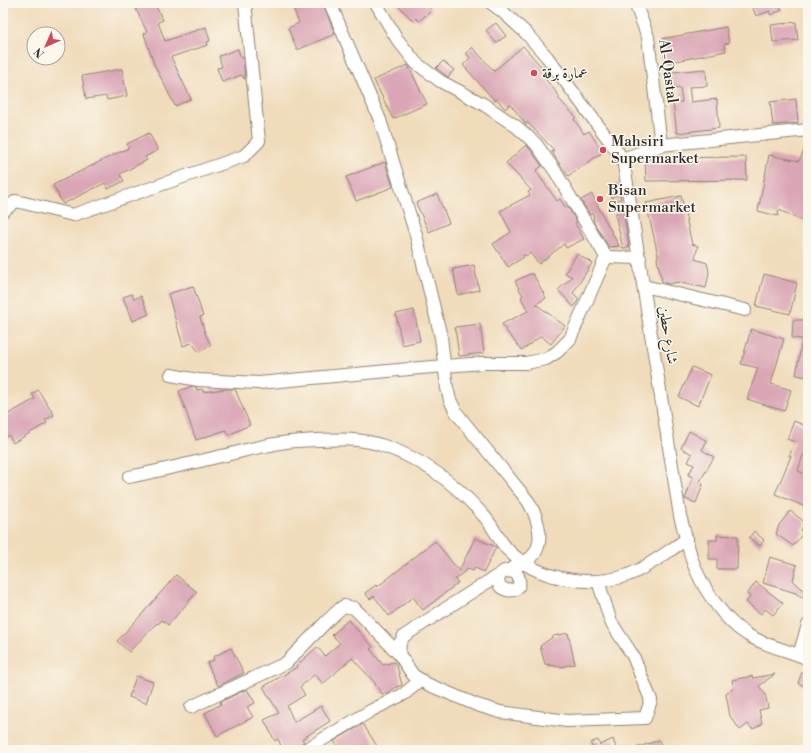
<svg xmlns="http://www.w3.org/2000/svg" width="811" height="753" viewBox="0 0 811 753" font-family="'Libre Bodoni',Amiri,serif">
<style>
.building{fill:#daa6b6}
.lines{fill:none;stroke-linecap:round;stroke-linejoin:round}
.minor-casing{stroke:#8e8473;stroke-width:14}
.minor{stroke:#fff;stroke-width:12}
.poi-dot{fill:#d1495b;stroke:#fbf7ec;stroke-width:1.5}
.labels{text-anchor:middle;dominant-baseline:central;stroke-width:3;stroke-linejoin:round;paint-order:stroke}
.street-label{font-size:15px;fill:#2b2b2b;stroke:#fbf7ec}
.poi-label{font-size:15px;fill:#2b2b2b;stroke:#fbf7ec;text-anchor:start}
</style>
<rect width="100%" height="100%" fill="#fbf7ec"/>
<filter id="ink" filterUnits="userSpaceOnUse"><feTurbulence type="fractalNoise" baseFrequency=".025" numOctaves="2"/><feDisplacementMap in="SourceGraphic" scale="8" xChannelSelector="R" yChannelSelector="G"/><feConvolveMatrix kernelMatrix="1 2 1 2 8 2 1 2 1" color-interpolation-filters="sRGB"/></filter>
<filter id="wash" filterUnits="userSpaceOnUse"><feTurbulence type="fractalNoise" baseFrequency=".012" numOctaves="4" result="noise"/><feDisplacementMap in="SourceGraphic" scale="16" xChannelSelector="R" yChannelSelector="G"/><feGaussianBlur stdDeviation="0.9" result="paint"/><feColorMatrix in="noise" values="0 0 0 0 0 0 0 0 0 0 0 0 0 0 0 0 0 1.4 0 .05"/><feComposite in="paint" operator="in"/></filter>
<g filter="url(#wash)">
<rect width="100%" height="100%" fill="#f0dcbb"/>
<g id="blocks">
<g class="building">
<path d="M133 3H154L163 20 158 22 165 41 206 27 210 41 207 42 208 45 171 57 191 99 175 106 154 64 144 34 147 32Z"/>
<path d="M291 3H323L335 34 297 50 288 28 299 23Z"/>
<path d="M396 3H425L432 10 419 21 416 18 413 21Z"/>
<path d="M751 3H788L780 6 782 10 770 15V11L756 16Z"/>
<path d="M796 22 798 40 773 42 771 25Z"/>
<path d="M496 23 506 36 496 43 486 30Z"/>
<path d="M726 27 729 43 724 44 726 51 666 63 661 39Z"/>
<path d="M523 46 546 72 542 75 560 97 558 98 576 117 574 119 584 134 589 131 603 152 568 176 551 151 554 150 528 123 526 124 510 104 505 109 497 99 495 101 463 65 470 58 466 53 472 47 494 71Z"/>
<path d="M238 49 241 58 243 57 245 79H244L242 75 222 82 217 68 222 67 219 56Z"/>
<path d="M443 61 454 70 448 77 436 68Z"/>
<path d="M408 65 427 104 393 119 374 80Z"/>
<path d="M122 69 127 96 107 100 106 96 86 99 82 76Z"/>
<path d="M706 69 707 86 689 87 691 102 717 99 719 128 677 133 673 103 682 102 680 88 673 89 672 72Z"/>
<path d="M796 99 798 123 773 125 770 102Z"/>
<path d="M149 133 158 150 145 157 147 160 120 174 124 181 108 189 105 183 63 204 53 185 111 156 129 148 127 144Z"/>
<path d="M808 142V223L779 210 778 216 758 211 769 155 799 161Z"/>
<path d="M526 145 530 149 542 166 536 171 557 201 560 199 566 208 568 207 577 222 575 223 584 239 566 248 564 244 539 264 530 253 526 256 524 254 523 255 524 257 508 267 493 244 511 232 500 211 530 195 528 192 531 190 506 163Z"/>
<path d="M746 157 747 180 646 181 645 159 649 158Z"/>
<path d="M385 162 393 187 356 201 346 177Z"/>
<path d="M618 184 621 199 613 201 609 186Z"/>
<path d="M437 194 449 223 429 232 416 203Z"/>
<path d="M592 194 602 214 619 246 609 247 594 223 593 213 590 215 581 200Z"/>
<path d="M681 196 692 244 698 246 695 259 707 263 709 272 706 288 678 282 669 284 662 282 657 259 658 255 646 203Z"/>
<path d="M623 210 629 247 623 248 615 214Z"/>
<path d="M577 254 592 263 573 293 579 299 574 307 558 290 572 277 565 273Z"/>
<path d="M474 265 479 290 458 295 453 269Z"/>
<path d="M530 274H533L546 298 536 304 565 326 551 344 541 336 522 350 507 332 502 324 528 311 521 297 523 296 515 281Z"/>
<path d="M764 274 797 283 790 314 756 306Z"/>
<path d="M193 286 203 316 200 317 206 336 211 345 199 352 192 343 183 346 168 294Z"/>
<path d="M132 294 134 299 141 296 149 314 133 321 123 297Z"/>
<path d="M414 310 420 341 402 345 396 314Z"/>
<path d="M793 320H808V377L796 375 802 339 792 338Z"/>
<path d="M480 324 484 353 459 356 455 327Z"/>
<path d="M751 329 784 339 771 384 791 390 784 411 747 399 758 368 741 364Z"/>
<path d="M692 367 711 375 698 406 679 397Z"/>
<path d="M192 386 196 387 197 390 202 389 203 392 225 389H235L250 425 228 435 226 430 196 440 179 391Z"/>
<path d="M38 390 54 415 45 420 47 423 13 443 9 435 3 439V417L35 399 32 394Z"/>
<path d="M794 421 808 427V457L803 455 798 471 808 475V508L775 494 791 456H789L795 442 787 439Z"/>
<path d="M689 431 707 441 702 450 714 457 699 483 703 484 696 503 685 499 693 477 688 475 694 465 688 462 692 454 681 448Z"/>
<path d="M790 511 806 523 801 530 804 532 793 546 776 534 779 525Z"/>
<path d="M754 531 764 540 760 546 749 538Z"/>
<path d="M717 535 738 536 737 569H717V559H709V540H717Z"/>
<path d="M475 538 496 547 484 572 475 568 473 571 468 569 455 579 458 583 423 610 413 597 389 616 374 596 370 599 365 593 376 585 377 587 435 541 459 571Z"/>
<path d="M770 557 797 565 793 580 806 593 801 598 796 593 763 583Z"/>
<path d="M176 575 197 592 168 625 162 620 158 624 157 623 129 652 117 641 143 613Z"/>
<path d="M756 582 783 603 773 615 765 609 761 614 746 602 750 597 747 594Z"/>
<path d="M348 620 373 647 370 649 383 665 394 662 397 666 402 685 396 687 391 691 382 694 376 686 375 683 352 658 323 684 315 674 300 687 305 695 287 706 294 722 321 706 330 721 302 739 304 742 300 744 289 750H283L278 739 275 741 264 720 279 713 263 687 297 667 296 666 317 647 325 656 340 643 332 635Z"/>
<path d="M568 633 575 664 560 667 545 664 540 646 554 636Z"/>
<path d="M231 648 244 673 218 686 207 663 214 660 213 657Z"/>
<path d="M802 672 808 675V688L798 683Z"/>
<path d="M775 674 759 686 765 694 768 708 759 710 762 724 755 728 752 729 748 724 740 730 730 716 726 694 734 688 732 680 752 676 753 678Z"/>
<path d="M136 676 153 682 146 703 129 697Z"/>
<path d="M247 689 255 703 247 707 253 717 217 736 205 713 221 704 220 702Z"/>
<path d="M363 724 377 746 371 750H340L334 741Z"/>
<path d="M613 739 617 750H587L593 748 590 743 598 740 600 745Z"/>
<path d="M659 740 663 750H633V749Z"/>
</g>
</g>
</g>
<g filter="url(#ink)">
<use href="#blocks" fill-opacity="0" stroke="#8e8473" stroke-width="1"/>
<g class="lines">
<g class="minor-casing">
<g id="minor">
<path d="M330 3 380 120 416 235 441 337 447 388 450 400 456 412 467 426 528 501C536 514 545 537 535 553 529 563 511 568 502 573 469 593 436 615 404 636L400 643 399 654"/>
<path d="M376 3 397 39 416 63 440 81 483 104 517 127 536 144 555 171 606 257 640 258"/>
<path d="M491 3 503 12 526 33 547 57 623 159 680 516C684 530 688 546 692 560 701 586 724 621 748 635 767 647 789 650 808 659"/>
<path d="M635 3 648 37 661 145"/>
<path d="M623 159 661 145 808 130"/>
<path d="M3 211 16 201 73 215 244 156 259 141 245 3"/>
<path d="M644 286 745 310"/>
<path d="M171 375 198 380 259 383 420 368 483 363H526L546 359 557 352 570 339 578 321 606 257"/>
<path d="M129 477C158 471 188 464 217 457 236 453 256 447 275 444 288 441 302 441 316 440 338 439 362 438 384 446 422 459 456 484 483 515 493 525 498 540 508 550 537 580 590 588 628 575 649 567 668 551 687 539"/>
<path d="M504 572C510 570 518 572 519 579 523 600 484 589 504 571"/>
<path d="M799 655 808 625"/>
<path d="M191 707 286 663 326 622 341 608 344 606 354 608 361 615 399 654 413 675 427 684 477 705 500 712 567 721 645 718 651 700 633 656 611 622 598 581"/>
<path d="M305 750 372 710 404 694 421 680"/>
</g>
</g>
<use href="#minor" class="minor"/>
</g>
</g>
<g class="poi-dot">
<circle cx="534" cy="73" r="4"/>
<circle cx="603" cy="150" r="4"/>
<circle cx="600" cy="199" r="4"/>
</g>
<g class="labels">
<g class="street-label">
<text transform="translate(668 71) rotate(82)">Al-Qastal</text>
<text transform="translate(668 335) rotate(81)">شارع حطين</text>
</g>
<g class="poi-label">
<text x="542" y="73">عمارة برقة</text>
<text x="611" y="141">Mahsiri<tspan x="611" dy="17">Supermarket</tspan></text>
<text x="608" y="190">Bisan<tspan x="608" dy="17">Supermarket</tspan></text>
</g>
</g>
<rect width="811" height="753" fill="none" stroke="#fbf7ec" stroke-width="16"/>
<g transform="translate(46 46) rotate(225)"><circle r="19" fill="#fbf7ec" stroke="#a8a59f"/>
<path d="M0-3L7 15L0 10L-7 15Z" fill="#d1495b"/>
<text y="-6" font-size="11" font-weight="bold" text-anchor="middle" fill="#2b2b2b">N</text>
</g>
</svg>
